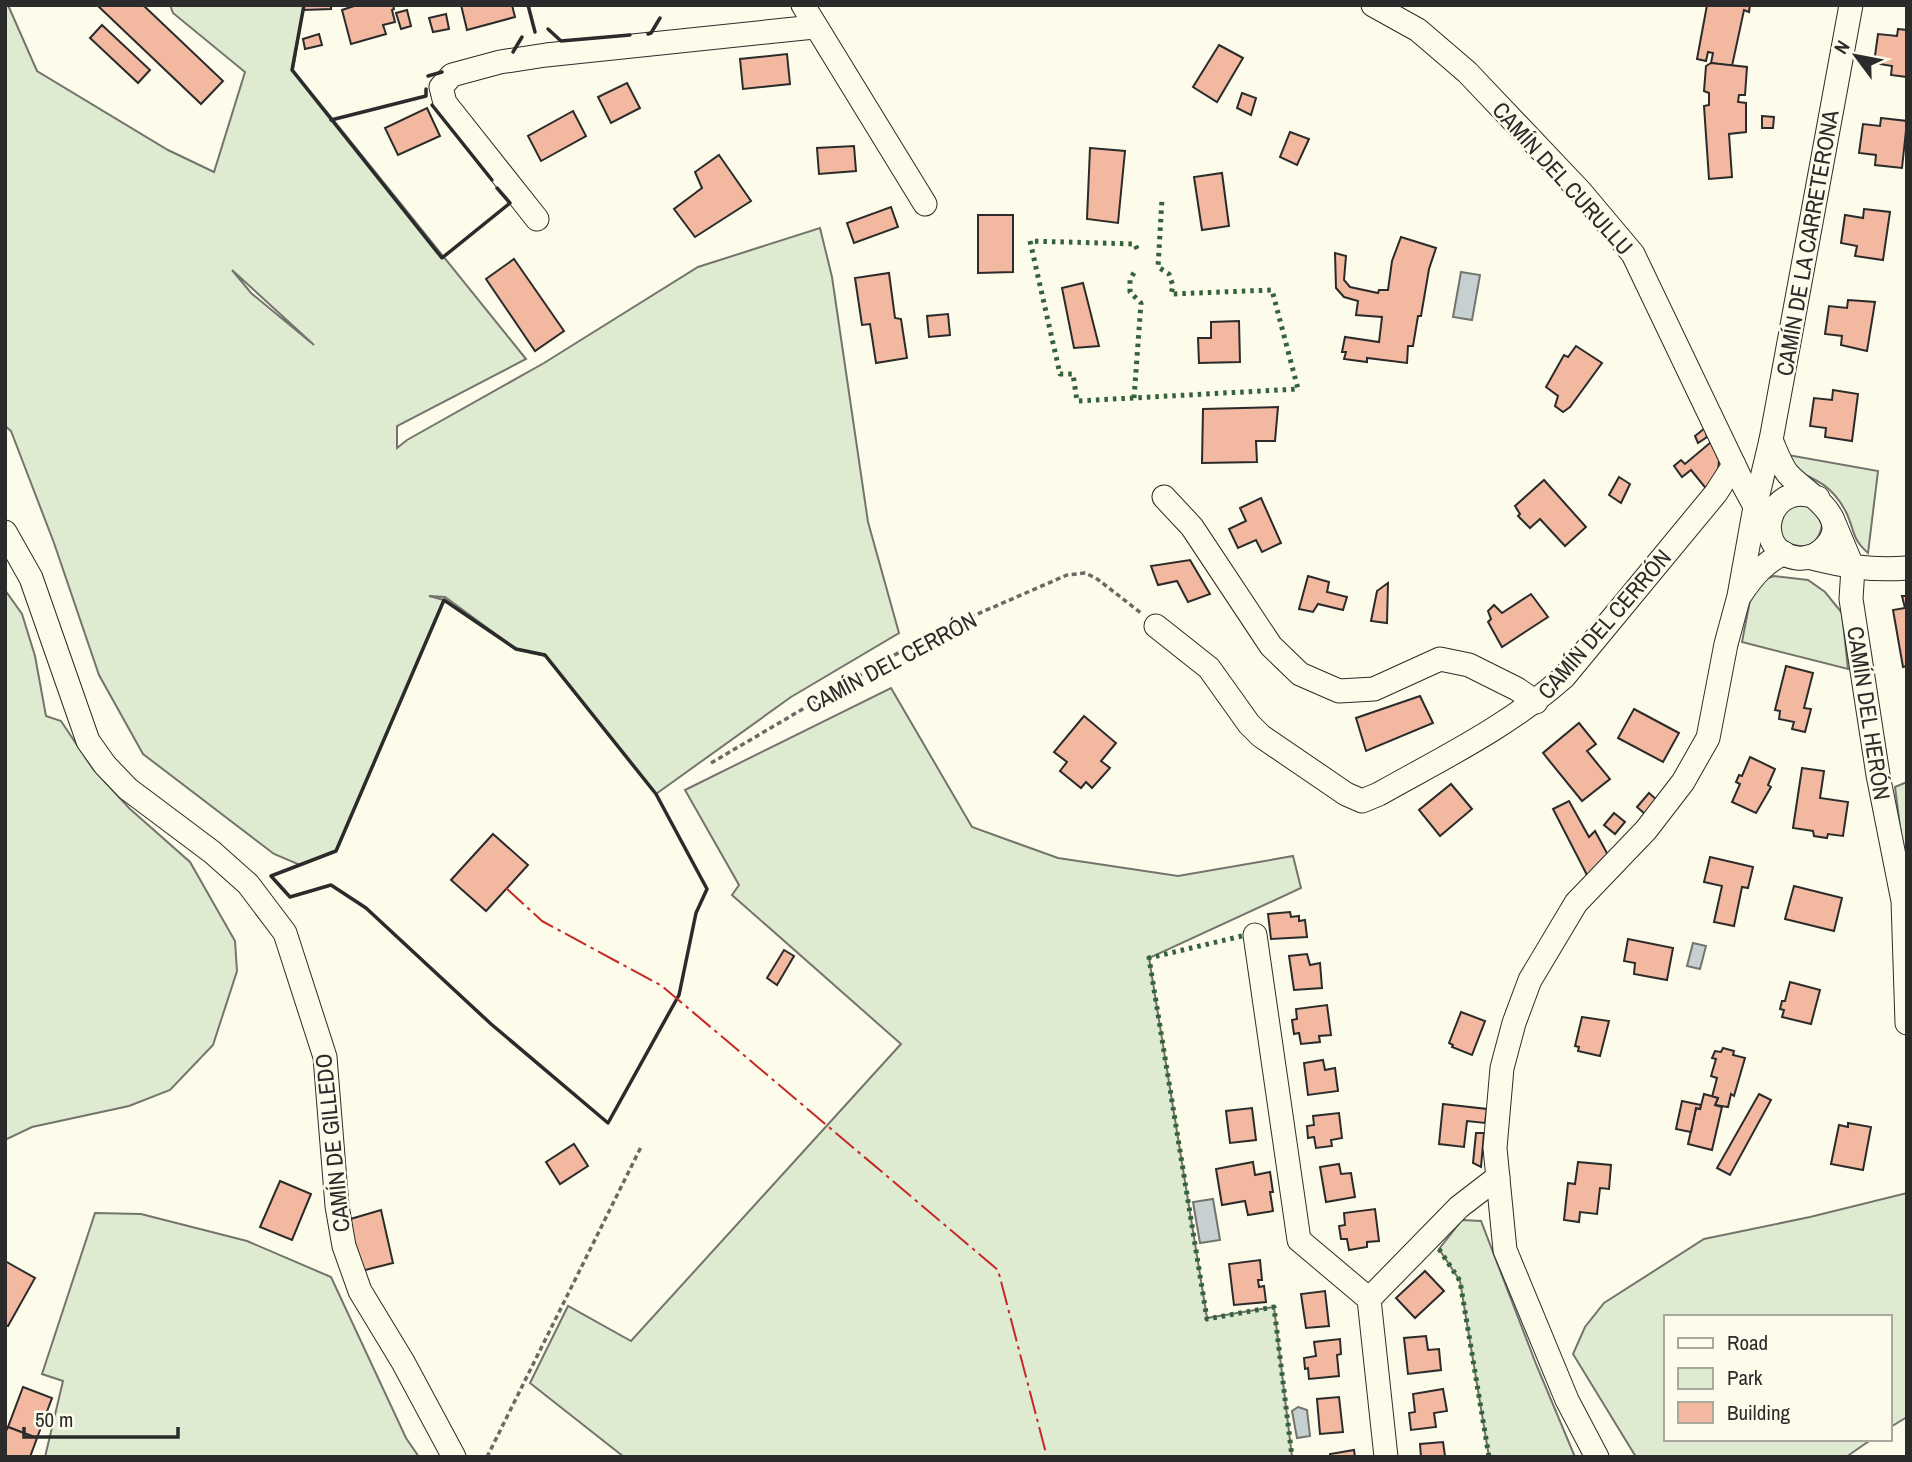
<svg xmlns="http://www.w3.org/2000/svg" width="1912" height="1462" viewBox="0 0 1912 1462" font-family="'Archivo Narrow',sans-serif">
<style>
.green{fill:#deebd1;stroke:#74746e;stroke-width:2;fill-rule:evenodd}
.water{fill:#c7d0d0;stroke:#74746e;stroke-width:2}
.building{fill:#f2b8a0;stroke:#2b2b2b;stroke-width:2}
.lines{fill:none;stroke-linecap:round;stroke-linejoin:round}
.minor-casing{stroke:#2b2b2b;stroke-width:25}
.path{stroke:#6a6964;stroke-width:3.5;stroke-dasharray:5 3.5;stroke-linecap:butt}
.minor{stroke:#fdfbea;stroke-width:23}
.hedge{stroke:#34623c;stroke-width:5;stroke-dasharray:3.5 5;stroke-linecap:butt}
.wall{stroke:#2b2b2b;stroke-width:3.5}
.power{stroke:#c62828;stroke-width:2;stroke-dasharray:24 5 3.5 5;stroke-linecap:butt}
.labels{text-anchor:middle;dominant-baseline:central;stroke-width:5;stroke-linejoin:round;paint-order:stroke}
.street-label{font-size:23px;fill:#2b2b2b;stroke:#fdfbea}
</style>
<rect width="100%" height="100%" fill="#fdfbea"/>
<g class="green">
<path d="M5 5H8L37 71 168 150 214 172 245 72 173 13 170 5H304L293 70 526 359 397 426V448L407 440 544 363 698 267 820 228 832 277 868 522 899 633 791 697 656 794 545 656 516 649 445 597 429 596 444 600 336 851 300 865 274 854 143 754 99 675 54 543 11 431 5 426ZM232 270 314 345 251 293Z"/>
<path d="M1788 455 1878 471 1868 553C1852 539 1855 532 1847 514 1834 487 1817 479 1791 469Z"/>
<path d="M1791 503 1813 506 1822 525C1818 549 1802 550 1783 541L1777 519Z"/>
<path d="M1774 576 1808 580 1825 592 1842 613 1848 669 1742 642 1752 590 1760 581Z"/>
<path d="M5 590 22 614 35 656 46 716 61 721 93 769 130 809 190 862 235 941 237 971 213 1045 170 1090 129 1106 32 1127 5 1140Z"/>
<path d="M891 688 972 827 1058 858 1178 876 1293 856 1301 888 1149 958 1207 1318 1274 1307 1292 1457H624L530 1383 568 1306 631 1341 901 1044 732 895 739 885 685 790Z"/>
<path d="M1907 782V882L1895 787Z"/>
<path d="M1907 1193V1417L1889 1428V1317H1665V1439H1872L1846 1457H1636L1573 1354 1585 1327 1604 1303 1704 1239 1810 1217Z"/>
<path d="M95 1213 141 1214 247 1241 331 1277 406 1438 419 1457H45L63 1381 42 1374Z"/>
<path d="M1462 1220 1481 1221 1536 1364 1575 1457H1489L1460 1281 1439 1249Z"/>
</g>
<g class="water">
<path d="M1461 272 1480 275 1472 320 1453 317Z"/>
<path d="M1693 943 1706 946 1700 969 1687 966Z"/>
<path d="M1213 1199 1220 1240 1200 1243 1193 1202Z"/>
<path d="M1298 1407 1307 1410 1310 1436 1297 1438 1292 1411Z"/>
</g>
<g class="building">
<path d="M97 5H143L223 81 201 104Z"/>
<path d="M304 5H331V9L303 10Z"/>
<path d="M357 5H393L394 9 392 10 395 22 383 25 386 34 351 44 342 10Z"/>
<path d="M461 5H512L515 17 467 30Z"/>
<path d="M1707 5H1750L1749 12 1744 10 1732 66 1711 63 1713 53 1708 52 1706 61 1697 59Z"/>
<path d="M407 10 411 26 401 29 396 13Z"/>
<path d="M446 14 449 29 433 32 429 18Z"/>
<path d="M102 25 150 70 138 83 90 38Z"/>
<path d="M1898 29 1907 30V77L1891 75 1892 66 1874 63 1878 34 1897 36Z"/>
<path d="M319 34 322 45 305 49 303 39Z"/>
<path d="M1219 45 1243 58 1217 102 1193 87Z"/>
<path d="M787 54 790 84 743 89 740 59Z"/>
<path d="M1711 63 1747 67 1745 95H1739L1738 102 1746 103V132L1729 134 1732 177 1709 179 1704 106 1709 105V93L1704 91 1706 66Z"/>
<path d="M627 83 640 108 611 123 598 97Z"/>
<path d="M1242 93 1256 98 1251 115 1237 108Z"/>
<path d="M427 108 440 136 398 155 385 128Z"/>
<path d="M573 111 586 136 541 161 528 136Z"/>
<path d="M1762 116 1774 117 1773 128H1762Z"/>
<path d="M1881 118 1907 121 1902 168 1875 165 1876 155 1859 153 1863 124 1880 126Z"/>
<path d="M1290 132 1309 139 1297 165 1280 157Z"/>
<path d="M854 146 856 171 819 174 817 148Z"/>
<path d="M1090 148 1125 151 1118 223 1087 219Z"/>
<path d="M719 155 751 201 695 237 674 209 702 188 695 172Z"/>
<path d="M1222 173 1229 226 1202 230 1194 177Z"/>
<path d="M891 207 898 227 854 243 847 223Z"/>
<path d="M1864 209 1890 212 1883 260 1855 256 1857 246 1841 243 1845 215 1863 218Z"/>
<path d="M978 215H1013V272L978 273Z"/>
<path d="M1401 237 1436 248 1429 269 1421 316H1418L1413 346H1408L1407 363 1367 358V362L1344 359 1346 352H1342L1345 337 1379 342 1382 317 1356 315 1358 301 1344 297 1336 288 1335 253 1346 256 1344 280 1350 287 1378 293 1379 290H1388L1392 261Z"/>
<path d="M514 259 564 331 535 351 486 279Z"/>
<path d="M889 273 895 318 901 319 907 358 876 363 870 324 862 325 855 278Z"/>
<path d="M1083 283 1099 346 1074 348 1062 288Z"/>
<path d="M1848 300 1875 302 1867 351 1841 345 1842 336 1825 334 1829 306 1847 308Z"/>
<path d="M948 314 950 335 929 337 927 316Z"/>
<path d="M1239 321 1240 362 1199 363 1198 338H1211V322Z"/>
<path d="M1576 346 1602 363 1570 407 1563 412 1555 406 1558 396 1546 387 1564 355 1568 357Z"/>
<path d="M1833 390 1858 394 1852 441 1825 437 1826 428 1810 426 1814 398 1832 400Z"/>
<path d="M1278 407 1275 441H1256L1257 462 1202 463 1203 409Z"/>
<path d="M1705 428 1707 437 1698 443 1695 436Z"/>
<path d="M1711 442 1719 460 1718 473 1708 491 1691 470 1682 477 1674 466 1681 460 1685 464Z"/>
<path d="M1619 477 1630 484 1621 503 1609 495Z"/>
<path d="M1544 480 1586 527 1565 546 1540 519 1530 528 1518 516 1520 514 1515 506Z"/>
<path d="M1261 498 1281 543 1262 552 1256 540 1238 548 1229 529 1246 521 1240 508Z"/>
<path d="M1190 560 1210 594 1188 602 1177 581 1158 585 1151 566Z"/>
<path d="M1308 576 1329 582 1327 592 1347 597 1343 610 1318 604 1313 612 1299 609Z"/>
<path d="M1388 583 1387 623 1371 621 1377 591Z"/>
<path d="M1531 594 1548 617 1502 647 1488 622 1491 619 1488 611 1494 605 1502 613Z"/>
<path d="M1902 596H1907V666L1903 667 1893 610 1905 608Z"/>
<path d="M1786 666 1813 673 1804 708 1811 709 1805 732 1792 729 1794 722 1779 719 1780 711 1775 710Z"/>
<path d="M1420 696 1433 723 1366 751 1356 718Z"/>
<path d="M1634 709 1679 733 1663 762 1618 738Z"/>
<path d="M1084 716 1116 743 1101 761 1110 768 1092 788 1086 782 1081 788 1060 771 1067 762 1054 752Z"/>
<path d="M1579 723 1596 744 1587 751 1610 779 1582 801 1543 753Z"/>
<path d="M1750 757 1775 769 1768 785 1771 787 1756 813 1732 802 1740 784 1736 782 1739 775 1742 776Z"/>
<path d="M1802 768 1824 771 1820 798 1848 802 1843 836 1828 834 1827 838 1814 836 1813 831 1793 828Z"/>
<path d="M1451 784 1472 809 1440 836 1419 810Z"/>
<path d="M1649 793 1657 800 1645 814 1637 807Z"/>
<path d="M1569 801 1589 837 1595 831 1608 855 1588 877 1553 809Z"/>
<path d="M1614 813 1625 822 1615 834 1604 825Z"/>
<path d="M493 834 528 865 486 911 451 880Z"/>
<path d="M1710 857 1753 867 1748 888 1742 887 1734 926 1714 922 1722 886 1704 882Z"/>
<path d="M1794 886 1842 898 1834 931 1785 919Z"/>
<path d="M1290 912 1291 917 1299 916V921L1305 920 1307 937 1271 939 1268 914Z"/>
<path d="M1628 939 1673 948 1667 980 1634 974 1635 963 1624 961Z"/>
<path d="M784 950 794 956 777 985 767 978Z"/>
<path d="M1307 954 1310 965 1320 963 1322 988 1294 990 1289 956Z"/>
<path d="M1790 982 1820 990 1811 1024 1782 1017 1784 1010 1780 1009 1782 1001H1785Z"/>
<path d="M1327 1005 1331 1035 1319 1036 1320 1042 1301 1044 1299 1033 1294 1034 1292 1020 1297 1019 1296 1009Z"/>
<path d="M1461 1012 1485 1021 1472 1055 1452 1047 1453 1045 1449 1043Z"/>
<path d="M1582 1017 1609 1021 1600 1056 1578 1051 1579 1047 1575 1046Z"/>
<path d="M1723 1048 1734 1051 1733 1055 1745 1058 1734 1096 1731 1094 1728 1107 1715 1105 1718 1098 1712 1097 1717 1078 1711 1076 1716 1059 1712 1058 1715 1051 1721 1052Z"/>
<path d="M1323 1060 1325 1070 1335 1068 1338 1091 1308 1095 1304 1063Z"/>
<path d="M1704 1094 1718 1098 1715 1105 1722 1107 1712 1150 1688 1144 1696 1108 1700 1109Z"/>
<path d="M1759 1094 1771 1100 1730 1175 1717 1168Z"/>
<path d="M1682 1101 1701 1105 1700 1109 1696 1108 1691 1132 1676 1129Z"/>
<path d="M1443 1104 1487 1109 1485 1123 1467 1121 1464 1147 1439 1144Z"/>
<path d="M1252 1108 1256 1140 1230 1143 1226 1111Z"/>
<path d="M1339 1113 1342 1138 1331 1140 1332 1146 1316 1148 1314 1137 1308 1138 1307 1126 1314 1125 1313 1116Z"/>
<path d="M1848 1123 1871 1127 1863 1170 1831 1164 1839 1125 1848 1127Z"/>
<path d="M1476 1133H1484L1481 1167 1473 1163Z"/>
<path d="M574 1144 588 1166 560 1184 546 1162Z"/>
<path d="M1253 1162 1255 1175 1270 1172 1273 1192H1270L1273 1211 1248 1215 1245 1201 1222 1205 1216 1169Z"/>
<path d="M1578 1162 1611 1165 1609 1189 1600 1188 1597 1214 1580 1212 1579 1222 1564 1220 1568 1183 1575 1184Z"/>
<path d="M1339 1164 1341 1174 1351 1173 1355 1197 1326 1202 1320 1167Z"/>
<path d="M280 1181 311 1194 292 1240 260 1227Z"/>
<path d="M1375 1209 1379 1241 1367 1242V1247L1349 1250 1347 1239H1341L1339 1226 1345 1225 1344 1213Z"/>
<path d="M381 1210 393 1263 361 1271 347 1220Z"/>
<path d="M1260 1260 1262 1280H1258L1259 1287 1264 1286 1266 1302 1234 1305 1229 1264Z"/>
<path d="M5 1261 35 1278 8 1326 5 1325Z"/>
<path d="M1425 1271 1444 1291 1415 1318 1396 1298Z"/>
<path d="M1325 1291 1329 1326 1306 1328 1301 1294Z"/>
<path d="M1426 1336 1428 1350 1439 1349 1441 1370 1408 1374 1404 1338Z"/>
<path d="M1340 1339 1341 1354 1337 1355 1339 1376 1309 1379 1308 1368 1305 1369 1304 1358 1316 1356 1314 1342Z"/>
<path d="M23 1387 52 1398 37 1438 8 1427Z"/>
<path d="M1443 1389 1447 1411 1434 1413 1436 1427 1411 1430 1409 1413 1415 1412 1413 1394Z"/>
<path d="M1339 1397 1343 1432 1320 1434 1317 1399Z"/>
<path d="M8 1427 37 1438 30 1457H5V1433Z"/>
<path d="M1443 1442 1445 1456 1456 1457H1421L1420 1444Z"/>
<path d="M1354 1450 1355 1457H1330V1454Z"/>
</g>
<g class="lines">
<g class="minor-casing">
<g id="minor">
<path d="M803 5 925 204"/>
<path d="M1373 5 1418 30 1467 72 1580 191 1633 254 1744 486 1770 534"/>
<path d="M537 219 445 103 441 87 452 75 500 62 546 55 814 27"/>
<path d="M1771 440C1776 451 1781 466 1788 474 1806 494 1857 518 1822 550 1815 556 1806 559 1797 558 1750 552 1767 477 1818 498"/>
<path d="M1164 497 1192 527 1271 646 1300 674 1339 691 1374 689 1440 659 1469 665 1517 689 1536 702"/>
<path d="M1832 518 1853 568 1851 599 1878 775 1903 901 1907 1023"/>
<path d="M5 532 31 578 88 741 105 765 128 789 212 852 248 884 285 933 325 1057 337 1206 344 1246 360 1291 403 1362 454 1457"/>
<path d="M1808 557C1844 566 1870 571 1907 568"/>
<path d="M1741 594C1753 576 1764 563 1784 553"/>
<path d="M1156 626 1209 668 1249 724 1261 736 1346 794 1362 801 1379 794C1443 758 1509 726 1564 677L1716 493 1734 465"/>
<path d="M1255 935 1299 1240 1369 1299 1386 1457"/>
<path d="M1369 1299 1459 1207 1498 1177"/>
<path d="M1597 1457 1567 1400 1505 1250 1495 1148 1502 1068 1514 1023 1530 980 1576 903 1646 830 1683 782 1708 738 1726 644 1739 596 1755 507 1771 440 1851 5"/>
</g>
</g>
<g class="path">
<path d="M711 763 927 636 1067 575 1085 573 1096 578 1141 613"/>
<path d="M487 1457 641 1147"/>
</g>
<use href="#minor" class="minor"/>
<g class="hedge">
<path d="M1137 249 1135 244 1030 241 1060 374H1073L1077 401 1298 389 1272 290 1171 294 1173 286 1169 274 1158 267 1162 199"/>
<path d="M1134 398 1141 303 1130 292V280L1136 269"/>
<path d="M1242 936 1149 958 1207 1319 1274 1307 1292 1457"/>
<path d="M1439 1249 1460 1281 1489 1457"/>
</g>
<g class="wall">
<path d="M304 5 292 70 442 258 510 203 497 188"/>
<path d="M528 5 535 32"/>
<path d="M548 29 561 41 630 35"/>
<path d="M648 34 651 33 660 18"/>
<path d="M513 52 522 37"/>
<path d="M428 76 442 72"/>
<path d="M432 105 492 180"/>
<path d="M331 120 426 96V89"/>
<path d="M444 600 516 649 545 655 656 794 707 889 696 913 679 995 608 1123 491 1024 366 908 331 885 290 897 271 876 336 851Z"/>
</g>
<path class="power" d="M506 888 542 921 662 986 998 1270 1047 1457"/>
</g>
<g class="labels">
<g class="street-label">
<text transform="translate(1563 178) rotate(48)">CAMÍN DEL CURULLU</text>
<text transform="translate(1807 243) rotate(-80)">CAMÍN DE LA CARRETERONA</text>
<text transform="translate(1604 624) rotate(-49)">CAMÍN DEL CERRÓN</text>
<text transform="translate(891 662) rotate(-28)">CAMÍN DEL CERRÓN</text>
<text transform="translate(1869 713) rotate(81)">CAMÍN DEL HERÓN</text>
<text transform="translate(332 1143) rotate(-96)">CAMÍN DE GILLEDO</text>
</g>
</g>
<rect width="1912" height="1462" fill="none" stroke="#2b2b2b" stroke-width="14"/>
<rect x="1664" y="1315" width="228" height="126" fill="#fdfbea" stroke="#a9a89e" stroke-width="2"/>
<rect x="1678" y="1338" width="35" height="10" fill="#fdfbea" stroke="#a9a89e" stroke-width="2"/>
<text x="1727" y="1350" font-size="21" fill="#2b2b2b">Road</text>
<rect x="1678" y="1368" width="35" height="21" fill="#deebd1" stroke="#a9a89e" stroke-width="2"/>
<text x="1727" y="1385" font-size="21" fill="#2b2b2b">Park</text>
<rect x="1678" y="1402" width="35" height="21" fill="#f2b8a0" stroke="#a9a89e" stroke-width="2"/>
<text x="1727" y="1420" font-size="21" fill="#2b2b2b">Building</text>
<g transform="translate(1856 56) rotate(302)" stroke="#fdfbea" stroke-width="5" paint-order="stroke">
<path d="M0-5L12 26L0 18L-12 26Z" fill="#2b2b2b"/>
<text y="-10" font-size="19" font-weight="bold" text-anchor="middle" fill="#2b2b2b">N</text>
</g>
<path d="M24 1427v10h154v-10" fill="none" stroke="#2b2b2b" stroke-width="3.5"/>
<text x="35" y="1427" font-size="21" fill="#2b2b2b" stroke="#fdfbea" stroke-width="5" paint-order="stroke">50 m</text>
</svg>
